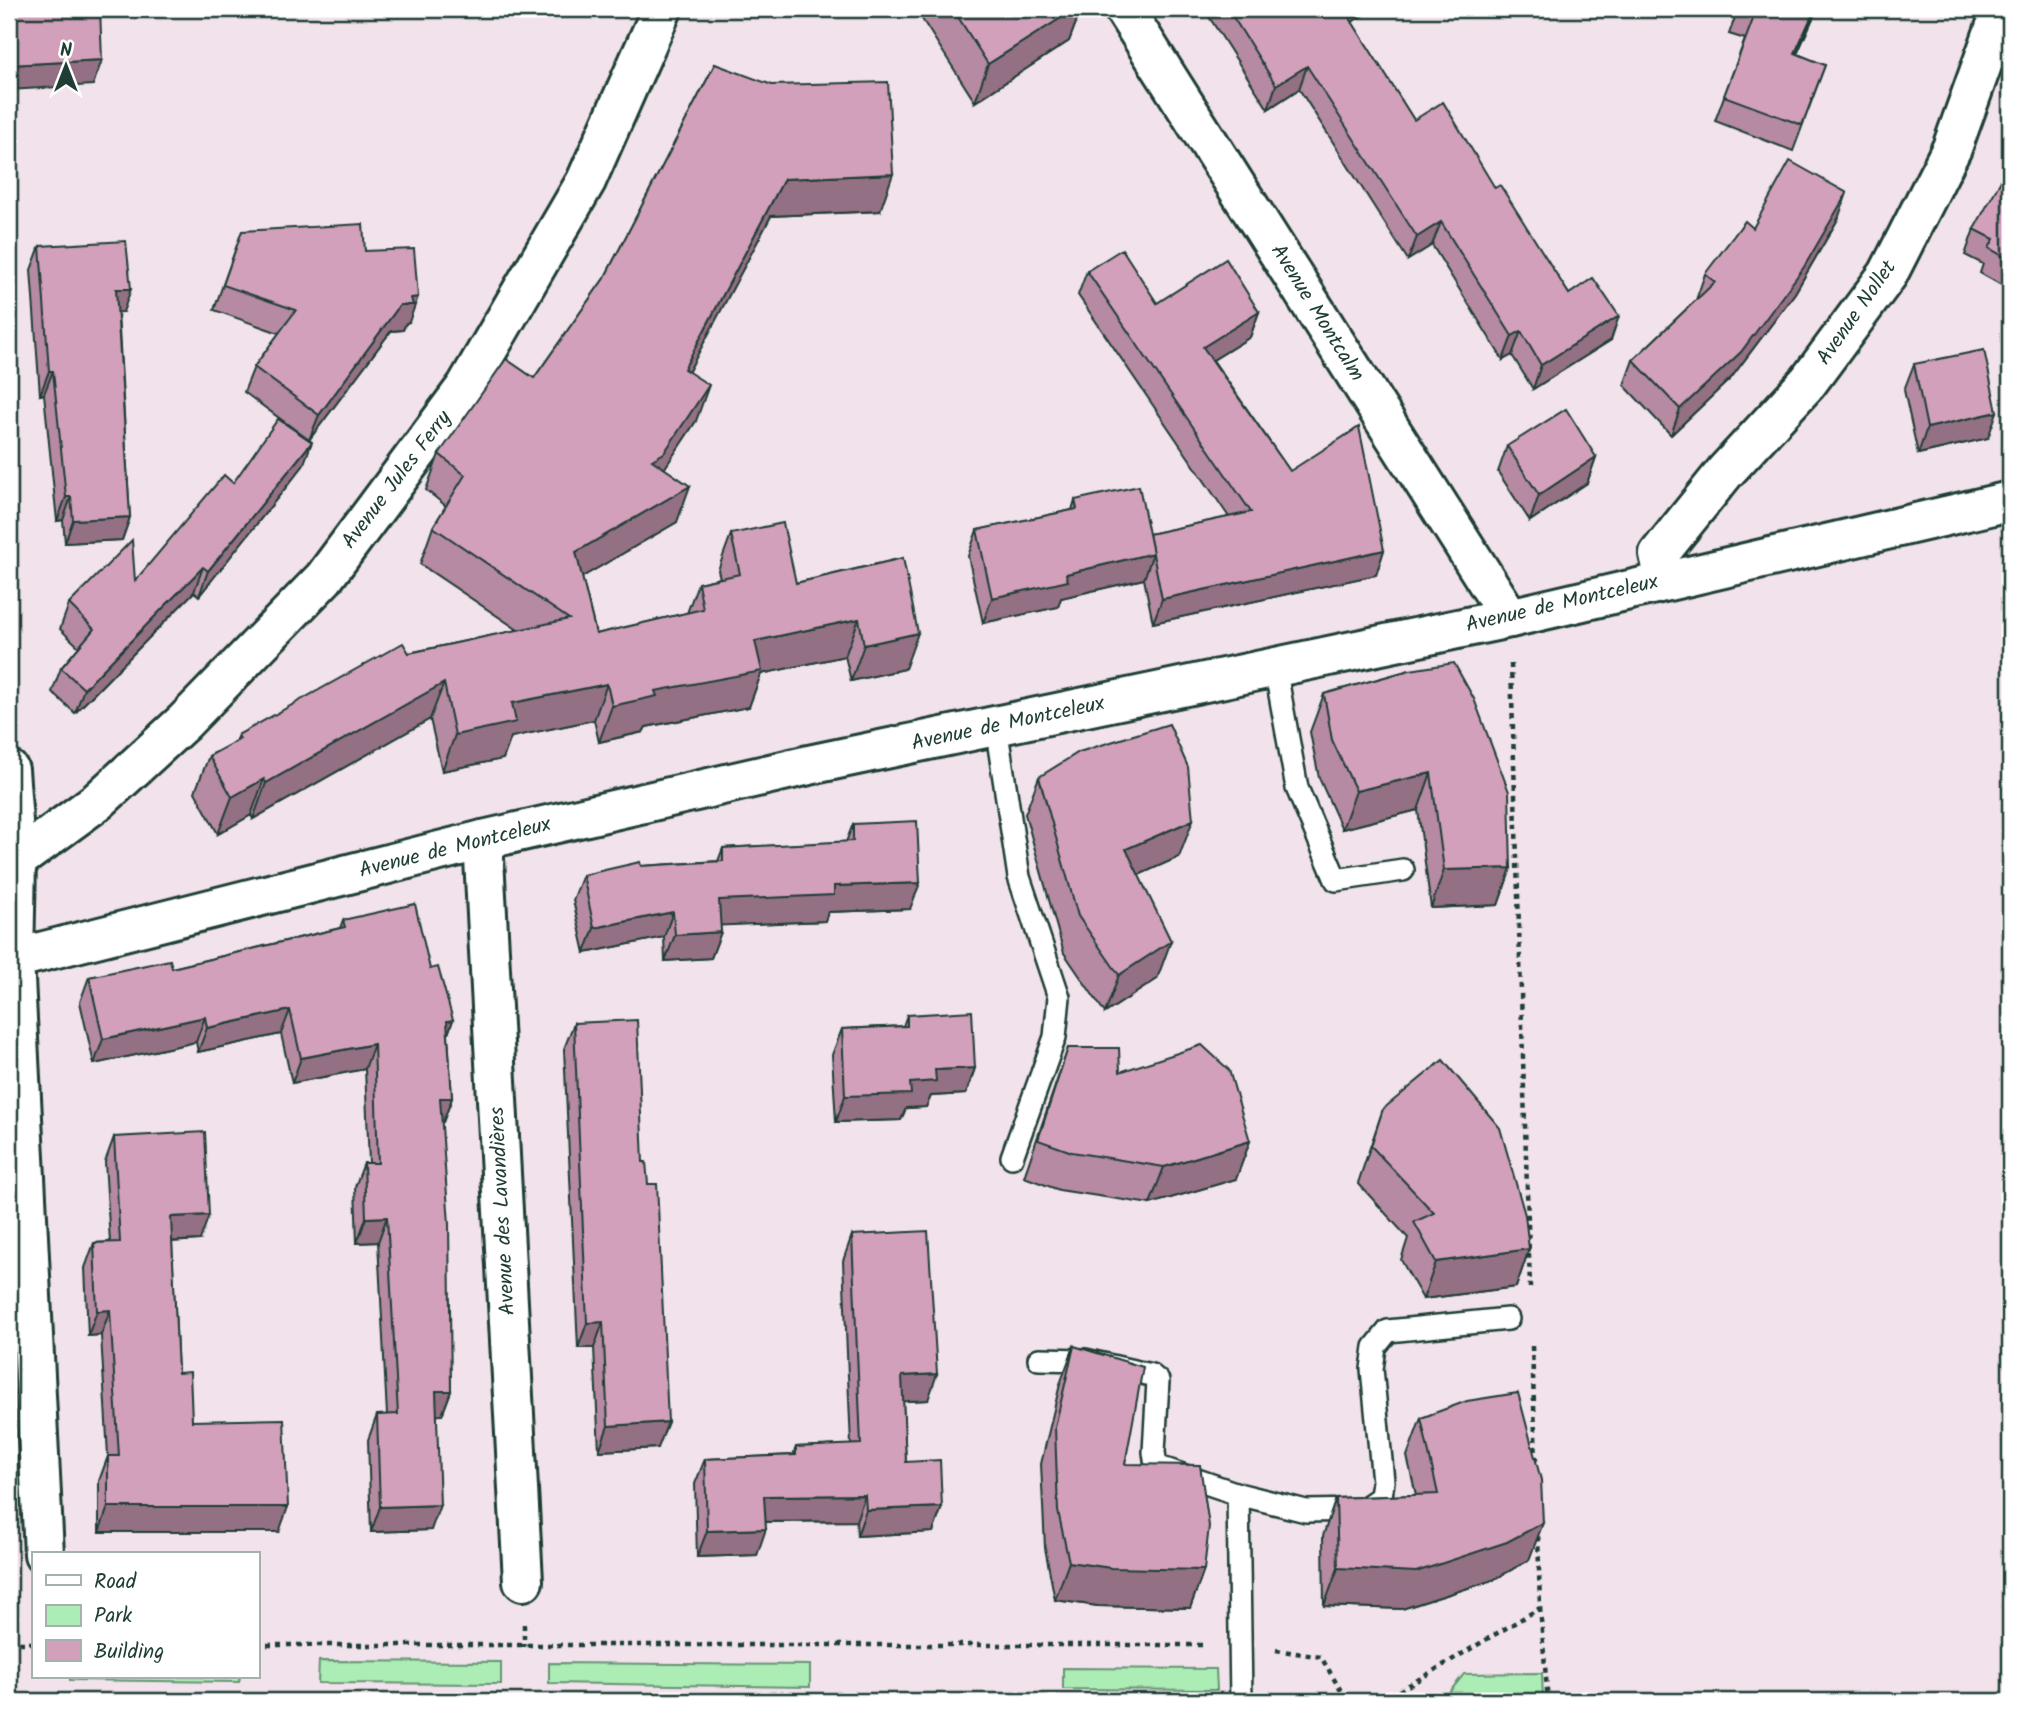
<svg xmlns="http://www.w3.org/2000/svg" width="2019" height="1710" viewBox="0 0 2019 1710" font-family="Kalam,sans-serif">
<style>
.green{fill:#acecb5;stroke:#669474;stroke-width:2}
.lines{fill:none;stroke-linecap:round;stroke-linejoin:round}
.service-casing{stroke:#1f3d34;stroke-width:26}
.minor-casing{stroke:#1f3d34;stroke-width:44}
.path{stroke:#1f3d34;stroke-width:4.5;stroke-dasharray:5 5;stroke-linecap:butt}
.service{stroke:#fff;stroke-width:21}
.minor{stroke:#fff;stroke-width:38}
.wall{fill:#b58aa2;stroke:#1f3d34;stroke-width:2}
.shaded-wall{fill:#947084;stroke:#1f3d34;stroke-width:2}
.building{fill:#d3a0bc;stroke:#1f3d34;stroke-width:2}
.labels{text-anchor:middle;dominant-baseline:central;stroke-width:5;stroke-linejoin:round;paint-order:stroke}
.street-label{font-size:21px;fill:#1f3d34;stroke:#fff}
</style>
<rect width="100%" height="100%" fill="#f2e2eb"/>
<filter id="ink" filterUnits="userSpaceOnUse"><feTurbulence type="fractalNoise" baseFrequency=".0143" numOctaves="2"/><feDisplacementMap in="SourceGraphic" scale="14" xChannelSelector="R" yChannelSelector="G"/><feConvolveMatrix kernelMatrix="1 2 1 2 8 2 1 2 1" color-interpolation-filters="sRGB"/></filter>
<g filter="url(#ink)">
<g class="green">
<path d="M319 1661 501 1662V1684L318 1683Z"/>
<path d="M549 1663 810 1665V1687L549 1683Z"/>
<path d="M1063 1668 1216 1669 1217 1690 1063 1689Z"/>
<path d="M1542 1673 1543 1701H1442L1464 1674Z"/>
<path d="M70 1677H240L239 1682 70 1680Z"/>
</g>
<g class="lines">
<g class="service-casing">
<g id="service">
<path d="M1275 667 1297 788 1336 880 1403 870"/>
<path d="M996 726 1019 877 1059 997 1055 1037 1012 1157"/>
<path d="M1039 1359 1085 1360 1151 1375 1158 1381 1154 1452 1156 1466 1238 1494 1306 1511 1362 1510 1381 1497 1383 1481 1372 1369 1375 1347 1388 1331 1508 1319"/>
<path d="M1238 1494 1241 1701"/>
</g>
</g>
<g class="minor-casing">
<g id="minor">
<path d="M1124 9 1510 618"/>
<path d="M1665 580 1659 554 1725 472 1808 382 1888 274 1952 148 2002 9"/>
<path d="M9 770 16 861 14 959 44 1554"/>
<path d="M483 840 523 1581"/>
<path d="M9 866 98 801 184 722 324 578 466 387 586 181 662 9"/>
<path d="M9 960 483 840 809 765 1510 618 2010 501"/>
</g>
</g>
<g class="path">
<path d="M1511 664 1530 1288"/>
<path d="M1532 1346 1536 1463"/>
<path d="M1540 1608 1548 1701"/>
<path d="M524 1624V1647"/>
<path d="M9 1643H33"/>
<path d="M257 1645H1205"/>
<path d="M1276 1650 1321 1657 1347 1701"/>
<path d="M1382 1701 1540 1608 1538 1531"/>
</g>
<use href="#service" class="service"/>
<use href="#minor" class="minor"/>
</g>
<g class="wall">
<path d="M926 9H1081L1069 41 975 102 922 19Z"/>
<path d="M1204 9H1373L1352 22 1414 120 1495 188 1569 294 1611 340 1533 389 1512 355 1503 360 1432 245 1408 260 1299 89 1268 109Z"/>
<path d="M1603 9H1624L1621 16Z"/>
<path d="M1738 9H1817L1797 54 1825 65 1793 151 1715 121 1745 39 1729 34Z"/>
<path d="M715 64 880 211 771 216 688 371 696 421 664 468 677 522 582 577 596 634 687 613 698 583 720 578 718 570 731 534 796 583 903 558 905 669 851 681 845 656 761 674 749 707 646 727 643 732 599 742 594 720 511 737 503 759 442 771 430 719 253 819 251 815 218 834 195 792 209 756 236 742 238 735 409 653 518 630 420 564 433 527 446 506 426 490 439 454 534 378 605 277Z"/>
<path d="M2010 178V290L1980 273 1983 264 1965 255 1974 229Z"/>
<path d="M1838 219 1795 293 1731 378 1671 435 1624 385 1633 360 1696 300 1705 274Z"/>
<path d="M242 231 365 251 409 322 406 323 403 330 391 331 309 440 244 392 254 367 279 333 214 310Z"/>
<path d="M40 246 123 312H118L130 517 122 540 65 543 63 520 57 521 44 394 40 395 31 270Z"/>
<path d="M1087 271 1157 303 1259 312 1250 337 1213 360 1290 471 1384 550 1376 575 1153 623 1144 579 1061 598 1058 607 983 623 968 556 977 530 1072 510 1075 500 1149 534 1229 517 1078 295Z"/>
<path d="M1914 364 1988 438 1918 454 1904 390Z"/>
<path d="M1507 446 1596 457 1587 483 1530 521 1498 472Z"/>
<path d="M303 466 199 596 194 592 75 713 52 692 61 668 79 647 60 629 69 604 135 581 233 483Z"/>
<path d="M1410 670 1511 868 1498 905 1431 908 1418 810 1342 829 1319 778 1310 732 1324 694Z"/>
<path d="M1039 777 1179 857 1138 875 1157 979 1105 1013 1064 953 1025 814Z"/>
<path d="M853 824 910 909 828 912 825 921 720 925 721 932 711 958 665 961 664 937 585 953 573 900 583 875 641 866 718 861 723 848 846 842Z"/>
<path d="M343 920 430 969 453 1020 448 1034 452 1098 443 1122H441L451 1391 442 1415H437L431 1530 371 1532 368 1440 377 1415H387L378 1242 357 1243 355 1187 364 1163H369L365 1069 292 1083 281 1034 198 1052 196 1042 94 1064 80 1002 89 977 172 968 340 928Z"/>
<path d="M907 1015 975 1068 966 1094 931 1096 926 1107 906 1108 901 1120 836 1122 832 1055 842 1029 903 1026Z"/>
<path d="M574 1023 643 1162 658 1448 599 1451 594 1348H578L564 1049Z"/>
<path d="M1068 1048 1120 1072 1250 1141 1236 1179 1150 1204 1059 1190 1024 1177Z"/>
<path d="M1383 1109 1529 1249 1516 1287 1423 1299 1401 1260 1408 1238 1358 1183Z"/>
<path d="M114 1137 200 1240 172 1242 178 1373 192 1421 279 1532H99V1481L108 1456 101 1335 88 1336 85 1268 94 1243 110 1242 105 1162Z"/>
<path d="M852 1235 928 1400 903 1401 906 1462 942 1507 933 1532 857 1536 856 1521 766 1522 757 1555 697 1557 695 1484 705 1459 793 1455 796 1447 851 1445 843 1261Z"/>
<path d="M1074 1346 1125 1464 1204 1570 1190 1608 1098 1606 1055 1600 1045 1548 1041 1464 1060 1384Z"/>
<path d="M1421 1418 1529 1560 1493 1580 1402 1609 1324 1606 1323 1536 1336 1498 1416 1495 1407 1456Z"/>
</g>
<g class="shaded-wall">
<path d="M1075 9H1081L1069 41 975 102 988 64Z"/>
<path d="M1344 9H1373L1336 32Z"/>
<path d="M1815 9H1817L1786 79 1795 53Z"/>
<path d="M102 60 93 85 9 90V65Z"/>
<path d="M1307 66 1299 89 1268 109 1276 85Z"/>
<path d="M893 174 880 211 771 216 671 405 684 369 784 179Z"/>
<path d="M1847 193 1838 219 1795 293 1731 378 1671 435 1680 409Z"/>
<path d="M1441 222 1432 245 1408 260 1417 237Z"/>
<path d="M116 289H131L123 312 108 313Z"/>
<path d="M418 297 409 322 406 323 403 330 391 331 309 440 319 415 400 305 411 298Z"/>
<path d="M1259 312 1250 337 1195 371 1203 347Z"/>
<path d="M1619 316 1611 340 1533 389 1541 365Z"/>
<path d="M1521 331 1512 355 1503 360 1512 336Z"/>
<path d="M49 371H53L44 394 40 395Z"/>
<path d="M709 385 696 421 651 489 652 460Z"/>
<path d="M1997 412 1988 438 1918 454 1927 428Z"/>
<path d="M312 442 303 466 199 596 208 571Z"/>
<path d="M1596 457 1587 483 1530 521 1539 495Z"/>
<path d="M690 486 677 522 563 588 576 552Z"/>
<path d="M66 497H71L63 520 57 521Z"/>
<path d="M130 517 122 540 65 543 73 520Z"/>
<path d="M1384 550 1376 575 1153 623 1162 599Z"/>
<path d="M1153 553 1144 579 1061 598 1058 607 983 623 992 598 1066 574Z"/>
<path d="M203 567 194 592 75 713 84 689Z"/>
<path d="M859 619 845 656 761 674 749 707 646 727 643 732 599 742 612 706 655 691 755 641Z"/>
<path d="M918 633 905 669 851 681 864 645Z"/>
<path d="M444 683 430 719 253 819 266 783Z"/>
<path d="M607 684 594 720 511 737 503 759 442 771 455 735 512 703Z"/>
<path d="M1431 773 1418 810 1342 829 1356 791Z"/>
<path d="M264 779 251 815 218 834 232 797Z"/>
<path d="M1193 820 1179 857 1112 887 1126 849Z"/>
<path d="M1511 868 1498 905 1431 908 1444 870Z"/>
<path d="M920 883 910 909 828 912 825 921 710 926 719 900 834 886Z"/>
<path d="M673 912 664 937 585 953 594 928Z"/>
<path d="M721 932 711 958 665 961 675 935Z"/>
<path d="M1171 941 1157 979 1105 1013 1119 975Z"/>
<path d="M290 1010 281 1034 198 1052 207 1028Z"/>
<path d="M205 1017 196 1042 94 1064 103 1039Z"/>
<path d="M453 1020 444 1045 447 1021Z"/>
<path d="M374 1044 365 1069 292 1083 301 1058Z"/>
<path d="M975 1068 966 1094 931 1096 926 1107 906 1108 901 1120 836 1122 845 1096 910 1083 935 1070Z"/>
<path d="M440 1098H452L443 1122 431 1123Z"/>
<path d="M1250 1141 1236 1179 1150 1204 1164 1167Z"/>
<path d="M209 1215 200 1240 162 1242 171 1217Z"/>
<path d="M387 1217 378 1242 357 1243 366 1218Z"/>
<path d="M1529 1249 1516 1287 1423 1299 1436 1262Z"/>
<path d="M110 1310 101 1335 88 1336 97 1311Z"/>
<path d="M603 1322 594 1348H578L587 1323Z"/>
<path d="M937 1374 928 1400 892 1402 902 1376Z"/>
<path d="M436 1391H451L442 1415 427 1416Z"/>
<path d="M668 1422 658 1448 599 1451 608 1426Z"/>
<path d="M865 1495 856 1521 755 1522 764 1496Z"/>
<path d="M440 1505 431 1530 371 1532 380 1507Z"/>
<path d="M108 1507H288L279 1532H99Z"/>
<path d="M942 1507 933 1532 857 1536 866 1510Z"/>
<path d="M1543 1523 1529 1560 1493 1580 1402 1609 1324 1606 1338 1568Z"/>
<path d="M766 1529 757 1555 697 1557 707 1531Z"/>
<path d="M1069 1562 1204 1570 1190 1608 1098 1606 1055 1600Z"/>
</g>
<g class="building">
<path d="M9 9H100L102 60 9 65Z"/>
<path d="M953 9H1075L988 64Z"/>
<path d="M1228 9H1344L1414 120 1443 102 1495 188 1500 185 1569 294 1593 278 1619 316 1541 365 1521 331 1512 336 1441 222 1417 237 1307 66 1276 85Z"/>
<path d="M1740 9H1815L1795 53 1825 65 1802 125 1724 96 1755 14Z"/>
<path d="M715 64 772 85 888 82 893 174 784 179 684 369 709 385 664 453 652 460 690 486 576 552 596 634 703 609 698 583 740 574 731 534 783 523 796 583 903 558 918 633 864 645 859 619 755 641 762 671 655 691 657 696 612 706 607 684 512 703 516 722 455 735 444 683 266 783 264 779 232 797 209 756 240 739 238 735 403 643 409 653 569 619 433 527 465 475 439 454 506 359 534 378 605 277Z"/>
<path d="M1790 161 1847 193 1804 267 1741 352 1680 409 1633 360 1715 282 1705 274 1745 221 1753 228Z"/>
<path d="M2004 175 2010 178V260L1989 248 1994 239 1974 229Z"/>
<path d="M363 224 365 251 414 249 418 297 411 298 413 305H400L319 415 254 367 296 310 223 285 242 231Z"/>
<path d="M126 241 131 289H116L130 517 73 520 71 497H66L53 371H49L40 246Z"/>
<path d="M1122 249 1157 303 1226 259 1259 312 1203 347 1290 471 1359 427 1384 550 1162 599 1149 534 1251 512 1087 271Z"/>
<path d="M1984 350 1997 412 1927 428 1914 364Z"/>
<path d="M1566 409 1596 457 1539 495 1507 446Z"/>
<path d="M278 419 312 442 208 571 203 567 84 689 61 668 94 629 69 604 132 540 135 581 224 475 233 483Z"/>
<path d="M1139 486 1153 553 1066 574 1068 581 992 598 977 530 1077 509 1075 500Z"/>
<path d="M1454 663 1474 699 1509 792 1511 868 1444 870 1431 773 1356 791 1332 740 1324 694 1410 670Z"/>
<path d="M1169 724 1188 767 1193 820 1126 849 1171 941 1119 975 1078 916 1039 777 1079 752Z"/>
<path d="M917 821 920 883 834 886V895L719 900 721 932 675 935 673 912 594 928 583 875 640 862 641 866 723 861V848L853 841V824Z"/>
<path d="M415 904 430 969 438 967 453 1020 447 1021 452 1098H440L449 1224 451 1391H436L440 1505 380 1507 377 1415 398 1414 387 1217 366 1218 364 1163H378L374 1044 301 1058 290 1010 207 1028 205 1017 103 1039 89 977 170 960 172 968 345 927 343 920Z"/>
<path d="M972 1011 975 1068 935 1070 936 1081 910 1083 911 1094 845 1096 842 1029 907 1026V1015Z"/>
<path d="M637 1020 643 1162H646L648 1184H657L668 1422 608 1426 603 1322 587 1323 574 1023Z"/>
<path d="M1202 1045 1229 1070 1250 1141 1164 1167 1072 1152 1038 1140 1068 1048H1119L1120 1072Z"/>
<path d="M1443 1060 1500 1128 1525 1215 1529 1249 1436 1262 1414 1222 1434 1213 1371 1146 1383 1109Z"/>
<path d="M205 1132 209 1215 171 1217 178 1373 190 1372 192 1421 284 1419 288 1507H108V1456H119L110 1310 97 1311 94 1243 120 1242 114 1137Z"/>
<path d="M928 1231 937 1374 902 1376 906 1462 940 1460 942 1507 866 1510 865 1495 764 1496 766 1529 707 1531 705 1459 796 1455V1447L861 1444 852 1235Z"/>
<path d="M1074 1346 1143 1367 1125 1464 1200 1465 1209 1526 1204 1570 1111 1568 1069 1562 1058 1511 1055 1427Z"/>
<path d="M1518 1393 1541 1480 1543 1523 1507 1542 1416 1572 1338 1568 1336 1498 1438 1494 1421 1418 1467 1401Z"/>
</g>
</g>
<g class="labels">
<g class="street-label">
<text transform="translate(1317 313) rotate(58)">Avenue Montcalm</text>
<text transform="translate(1857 313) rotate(-55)">Avenue Nollet</text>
<text transform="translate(397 480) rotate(-53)">Avenue Jules Ferry</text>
<text transform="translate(1562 604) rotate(-13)">Avenue de Montceleux</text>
<text transform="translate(1008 724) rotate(-12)">Avenue de Montceleux</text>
<text transform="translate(455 848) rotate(-14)">Avenue de Montceleux</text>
<text transform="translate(503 1211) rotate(-93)">Avenue des Lavandières</text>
</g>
</g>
<rect width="2019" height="1710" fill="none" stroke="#fff" stroke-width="35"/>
<rect x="18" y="18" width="1984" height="1675" fill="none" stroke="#1f3d34" stroke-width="2.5" filter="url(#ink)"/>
<rect x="32" y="1552" width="228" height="126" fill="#ffffff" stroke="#a5b1ae" stroke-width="2"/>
<rect x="46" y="1575" width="35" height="10" fill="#ffffff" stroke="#a5b1ae" stroke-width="2"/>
<text x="94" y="1588" font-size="21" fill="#1f3d34">Road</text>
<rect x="46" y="1605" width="35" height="21" fill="#acecb5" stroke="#a5b1ae" stroke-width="2"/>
<text x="94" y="1622" font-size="21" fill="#1f3d34">Park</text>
<rect x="46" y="1640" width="35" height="21" fill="#d3a0bc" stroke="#a5b1ae" stroke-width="2"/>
<text x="94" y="1658" font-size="21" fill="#1f3d34">Building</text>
<g transform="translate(66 66)" stroke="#ffffff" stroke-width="5" paint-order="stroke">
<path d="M0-5L12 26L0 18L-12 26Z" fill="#1f3d34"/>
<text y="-10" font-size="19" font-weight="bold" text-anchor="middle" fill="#1f3d34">N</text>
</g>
</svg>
